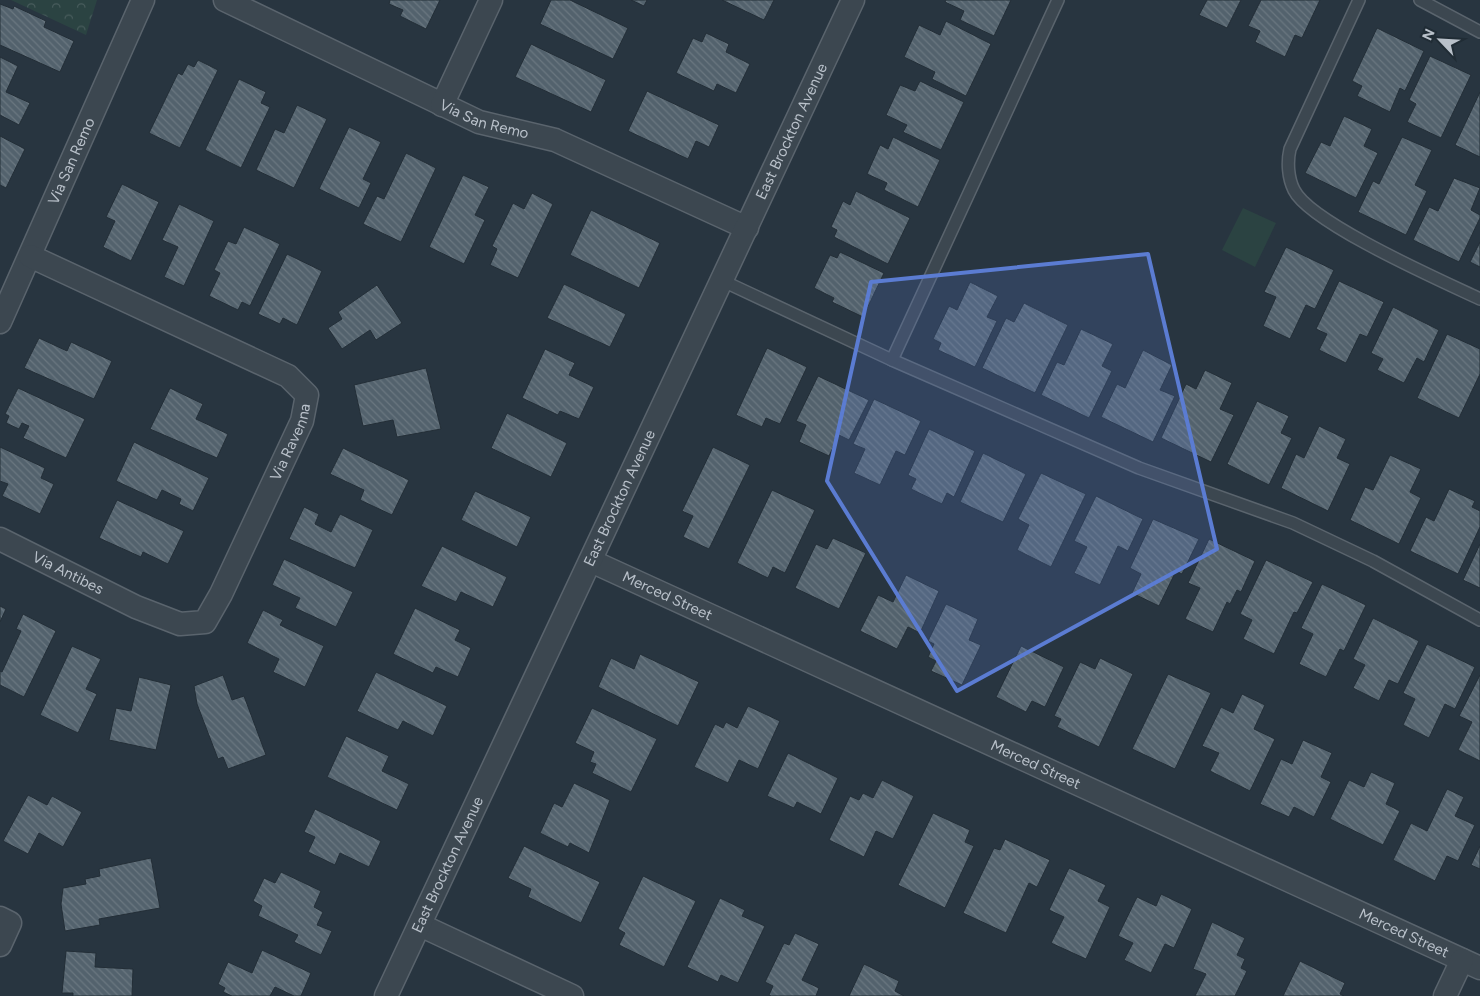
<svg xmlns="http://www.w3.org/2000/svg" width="1480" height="996" viewBox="0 0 1480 996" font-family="Figtree,sans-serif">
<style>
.park{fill:url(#park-crowns)}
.pitch{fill:#2b4342}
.building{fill:url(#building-back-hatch);stroke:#232e37}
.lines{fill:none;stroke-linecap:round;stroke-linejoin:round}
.lane-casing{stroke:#5a646d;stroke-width:14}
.street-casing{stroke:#5a646d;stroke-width:25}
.lane{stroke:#3c4750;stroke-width:11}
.street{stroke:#3c4750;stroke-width:22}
.marked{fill:#5b7cd2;fill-opacity:0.2;stroke:#5b7cd2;stroke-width:4;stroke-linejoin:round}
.labels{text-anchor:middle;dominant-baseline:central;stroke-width:4;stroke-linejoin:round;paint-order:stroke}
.street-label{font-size:15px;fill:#b9c1ca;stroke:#202c35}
</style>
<defs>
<pattern id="park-crowns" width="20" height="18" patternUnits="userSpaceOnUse" patternTransform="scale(1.25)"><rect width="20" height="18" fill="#2b4342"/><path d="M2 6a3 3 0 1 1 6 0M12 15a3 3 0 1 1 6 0" fill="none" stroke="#485c5c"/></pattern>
<pattern id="building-back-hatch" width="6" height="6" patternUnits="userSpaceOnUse" patternTransform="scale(1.25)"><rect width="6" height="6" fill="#53626d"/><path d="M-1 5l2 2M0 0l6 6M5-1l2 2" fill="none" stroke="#6a7780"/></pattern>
</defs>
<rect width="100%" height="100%" fill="#283540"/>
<path class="park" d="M11 0H97L86 35Z"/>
<path class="pitch" d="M1243 208 1276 223 1255 267 1222 250Z"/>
<g class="building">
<path d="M390 0H440L426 29 400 16 403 10 389 4Z"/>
<path d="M551 0H570L628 28 613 59 540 24Z"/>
<path d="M631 0H647L644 6Z"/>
<path d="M722 0H774L764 20Z"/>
<path d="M946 0H1011L994 36 960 20 964 11 945 2Z"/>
<path d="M1207 0H1241L1227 28 1199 15Z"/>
<path d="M1261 0H1320L1302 38 1295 35 1285 57 1255 42 1260 31 1248 26Z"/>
<path d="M0 4 13 9 14 6 46 21 44 27 74 41 60 72 0 45Z"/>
<path d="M946 21 991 44 966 96 932 79 935 72 904 57 919 25 940 35Z"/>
<path d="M1377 28 1424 51 1405 91 1400 88 1390 112 1357 96 1362 86 1352 81Z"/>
<path d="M706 33 729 44 726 52 750 64 736 93 717 84 714 91 676 73 693 38 702 42Z"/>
<path d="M531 44 606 80 591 112 515 77Z"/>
<path d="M1430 56 1471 75 1441 138 1407 122 1416 104 1409 100Z"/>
<path d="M0 57 18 66 6 92 30 103 19 125 0 115Z"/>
<path d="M198 60 218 70 180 148 149 133 178 73 182 75 188 64 194 67Z"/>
<path d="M239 79 266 92 261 103 270 107 241 168 205 150Z"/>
<path d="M920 81 964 102 941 150 903 132 907 125 886 115 900 85 915 91Z"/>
<path d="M647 91 719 125 709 147 696 141 688 159 628 131Z"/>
<path d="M1480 92V157L1455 145Z"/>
<path d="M297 105 327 119 294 188 256 170 275 129 284 133Z"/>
<path d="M1344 116 1372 129 1364 146 1378 153 1356 198 1305 173 1321 142 1330 146Z"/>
<path d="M349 127 381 142 363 179 371 183 359 208 319 189Z"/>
<path d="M0 136 25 149 6 188 0 185Z"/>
<path d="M893 137 940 160 918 207 884 190 887 183 867 174 880 145 888 149Z"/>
<path d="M1402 137 1432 150 1415 185 1427 191 1406 235 1358 212 1373 181 1379 184Z"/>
<path d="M406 153 436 168 401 242 363 224 377 196 384 199Z"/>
<path d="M463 175 489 187 475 215 485 220 464 264 429 247Z"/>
<path d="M1454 178 1480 188 1471 210 1480 215V218L1459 262 1413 240 1429 207 1438 211Z"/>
<path d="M122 184 159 202 131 261 103 247 115 221 106 217Z"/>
<path d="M856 191 910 218 888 264 834 237 837 230 831 227 843 201 850 205Z"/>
<path d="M532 193 553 204 518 278 490 265 497 249 492 246 513 203 524 209Z"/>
<path d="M179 204 214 221 184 286 164 277 178 247 162 240Z"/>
<path d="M591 210 660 243 639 288 570 255Z"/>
<path d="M244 227 280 244 250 306 242 302 238 310 209 296 220 273 214 270 228 241 236 244Z"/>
<path d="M1480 242V267L1470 262Z"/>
<path d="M1286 247 1334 270 1315 309 1306 305 1290 339 1263 326 1276 297 1264 292Z"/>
<path d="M840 252 884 273 863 317 832 302 834 298 814 288 830 255 837 258Z"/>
<path d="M287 254 322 271 297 325 283 318 280 324 258 314Z"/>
<path d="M1339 281 1384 302 1367 337 1360 334 1346 363 1319 350 1327 334 1316 329Z"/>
<path d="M970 282 998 296 987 317 997 321 975 367 938 350 941 343 933 339 949 306 957 310Z"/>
<path d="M564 284 626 314 610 347 547 318Z"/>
<path d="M377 285 402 323 376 340 370 330 342 349 328 328 342 319 338 312Z"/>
<path d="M1024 303 1068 325 1035 393 982 368 1006 318 1014 322Z"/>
<path d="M1393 307 1439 330 1424 362 1417 358 1404 383 1377 370 1383 359 1371 353Z"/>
<path d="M1081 329 1113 344 1102 366 1112 371 1089 418 1041 395 1057 362 1064 365Z"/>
<path d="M1447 334 1480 349V374L1459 418 1417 398Z"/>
<path d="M39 338 67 351 71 342 112 361 94 399 24 368Z"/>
<path d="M767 348 807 367 780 424 766 418 762 427 736 415Z"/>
<path d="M545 349 575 363 569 375 594 387 579 419 560 411 558 415 522 398Z"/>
<path d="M1143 350 1172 365 1160 390 1175 396 1153 442 1101 417 1117 384 1125 388Z"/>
<path d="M426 368 441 429 397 437 393 420 363 426 354 385Z"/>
<path d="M1205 370 1232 383 1220 409 1234 415 1211 462 1161 438 1186 384 1196 389Z"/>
<path d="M818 376 869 400 849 440 839 435 829 456 799 442 806 425 796 421Z"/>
<path d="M18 388 85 419 66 458 23 438 29 426 22 423 19 429 6 423 9 416 5 414Z"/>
<path d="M170 388 203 404 196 419 228 434 217 458 150 429Z"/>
<path d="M874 399 921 421 905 455 896 451 880 485 854 473 865 449 853 444Z"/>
<path d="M1257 401 1289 416 1281 433 1292 438 1269 485 1227 464Z"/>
<path d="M507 413 567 443 551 477 491 448Z"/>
<path d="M1319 426 1346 439 1337 458 1350 464 1328 511 1281 488 1296 454 1304 458Z"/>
<path d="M929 429 975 451 954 497 947 493 942 504 911 489 916 479 908 475Z"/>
<path d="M134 442 209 478 193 511 179 504 181 499 162 490 157 500 116 481Z"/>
<path d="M0 447 45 468 41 478 54 484 40 514 2 496 8 484 0 481Z"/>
<path d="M713 447 750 465 709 549 683 537 693 516 682 511Z"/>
<path d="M343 448 409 480 392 515 360 500 364 490 330 474Z"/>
<path d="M983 453 1026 474 1003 522 960 502Z"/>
<path d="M1390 455 1421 469 1410 492 1421 498 1399 544 1350 520 1365 487 1373 490Z"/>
<path d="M1041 473 1086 494 1051 567 1017 550 1029 525 1018 519Z"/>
<path d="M1449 489 1475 501 1472 507 1480 511V527L1458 574 1410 551 1426 517 1434 521Z"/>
<path d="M772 490 815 510 785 573 773 567 768 578 737 563Z"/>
<path d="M475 491 531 517 517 547 461 520Z"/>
<path d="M1096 496 1143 519 1128 551 1118 546 1100 585 1074 573 1087 547 1074 541Z"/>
<path d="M117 500 184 531 168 564 143 552 141 557 99 538Z"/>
<path d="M304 507 319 514 315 524 331 532 340 514 373 530 355 568 289 539Z"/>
<path d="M1153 519 1199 539 1182 574 1176 571 1159 606 1132 593 1141 574 1130 568Z"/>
<path d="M833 538 866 553 839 609 795 588 816 544 827 549Z"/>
<path d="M1209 539 1255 561 1241 592 1237 590 1230 604 1227 602 1213 632 1185 619 1200 588 1188 583Z"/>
<path d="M1480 544V588L1463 580Z"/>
<path d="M442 546 507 577 493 607 461 592 456 602 421 586Z"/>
<path d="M284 559 353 592 336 627 295 608 300 598 272 585Z"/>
<path d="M1266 560 1313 582 1297 613 1294 612 1274 654 1243 639 1252 620 1240 614Z"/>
<path d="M906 575 939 591 920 633 908 627 897 649 860 631 878 595 893 602Z"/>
<path d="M1322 584 1366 605 1344 651 1340 649 1326 677 1299 664 1313 634 1301 628Z"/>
<path d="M946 604 978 619 969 640 981 645 962 685 931 671 936 661 928 657 934 644 928 641Z"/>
<path d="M0 606 6 609 0 622Z"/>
<path d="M415 608 460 630 455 640 471 648 458 677 436 667 433 673 393 654Z"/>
<path d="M263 610 283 620 280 625 324 646 305 687 273 672 279 659 247 643Z"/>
<path d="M23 614 56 631 24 697 0 685V671L2 672 21 631 16 629Z"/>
<path d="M1373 618 1419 641 1398 684 1389 680 1379 701 1353 688 1365 665 1353 659Z"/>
<path d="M1427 644 1475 667 1455 709 1445 704 1429 738 1403 725 1415 699 1403 693Z"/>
<path d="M72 646 101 659 86 689 97 694 78 733 40 715Z"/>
<path d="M1021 646 1064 667 1045 707 1032 701 1026 712 996 697Z"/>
<path d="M640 654 699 682 678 726 598 687 611 658 634 669Z"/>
<path d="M1100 658 1133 674 1099 747 1057 727 1061 719 1054 716 1080 662 1095 669Z"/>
<path d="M376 672 447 706 433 736 403 721 398 730 357 711Z"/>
<path d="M1168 674 1211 693 1175 769 1132 749Z"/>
<path d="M223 675 232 700 244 696 266 755 228 769 223 757 218 759 197 704 194 686Z"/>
<path d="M1480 675V761L1458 750 1472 722 1459 716Z"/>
<path d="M139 677 171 685 156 750 109 740 116 708 131 711Z"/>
<path d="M1242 694 1265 705 1254 729 1275 739 1250 791 1210 771 1219 753 1202 746 1221 707 1233 713Z"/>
<path d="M748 706 780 721 758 769 739 760 728 783 694 767 715 724 723 728 726 722 737 728Z"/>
<path d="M592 708 657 739 631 792 592 773 596 764 590 762 594 752 575 743Z"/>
<path d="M346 736 389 756 382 771 409 784 397 810 327 777Z"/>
<path d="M1303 740 1332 753 1321 777 1331 782 1314 817 1294 807 1289 817 1260 804 1281 759 1292 764Z"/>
<path d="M788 753 838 778 821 814 797 802 794 808 767 796Z"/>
<path d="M1371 772 1395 783 1386 804 1400 811 1383 845 1330 819 1349 780 1364 787Z"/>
<path d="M882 780 914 796 893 839 876 831 864 857 829 840 850 796 859 800 863 793 873 798Z"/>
<path d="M574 783 610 800 589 853 570 843 568 847 540 833 554 803 562 807Z"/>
<path d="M1447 789 1464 797 1455 816 1475 825 1458 861 1447 856 1435 881 1393 860 1411 823 1427 831Z"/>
<path d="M28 795 47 805 52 796 82 812 63 847 39 833 28 854 3 841Z"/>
<path d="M315 809 381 841 369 867 340 853 335 865 308 852 315 837 304 832Z"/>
<path d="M933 813 970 830 965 842 974 846 945 908 898 885Z"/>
<path d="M1005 839 1050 860 1037 887 1029 883 1006 933 963 913 994 848 1000 850Z"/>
<path d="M524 846 600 882 581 923 528 897 531 889 508 878Z"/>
<path d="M1480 846V869L1471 865Z"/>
<path d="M151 858 160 908 99 919 100 925 65 931 61 904 63 888 86 884 85 879 100 876 99 869Z"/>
<path d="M1069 868 1106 885 1098 901 1110 907 1086 959 1051 943 1064 917 1049 910Z"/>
<path d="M281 872 321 891 314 907 323 912 317 925 332 931 321 955 294 942 298 935 258 916 262 906 253 901 264 878 275 883Z"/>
<path d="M643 876 696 901 664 967 619 945 625 933 618 929Z"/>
<path d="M1161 894 1192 909 1174 948 1165 944 1151 973 1124 960 1133 943 1118 936 1137 897 1156 906Z"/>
<path d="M720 898 745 910 742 916 765 926 738 983 721 975 718 982 687 967Z"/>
<path d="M1212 922 1245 938 1237 955 1245 959 1241 968 1247 971 1235 996H1195L1206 974 1193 969Z"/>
<path d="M795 933 819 944 802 980 819 988 816 996H771L769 995 773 986 765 982 784 943 789 945Z"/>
<path d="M262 950 311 973 301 996H294L275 987 270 996H232L223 992 225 988 218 984 228 962 252 973Z"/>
<path d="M66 951 96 953 95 967 133 969 132 996H73V993H62Z"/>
<path d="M1300 961 1345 983 1340 994 1344 996H1283Z"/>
<path d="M864 964 899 981 895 991 904 996H849Z"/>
</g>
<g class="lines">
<g class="lane-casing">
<g id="lane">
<path d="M1359 0 1290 149C1287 162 1288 178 1294 190 1310 223 1442 281 1480 299"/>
<path d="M1420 0 1480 32"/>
<path d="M723 281 892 360 1139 468 1293 523 1373 561 1480 620"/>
<path d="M892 360 1058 0"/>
</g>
</g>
<g class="street-casing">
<g id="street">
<path id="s1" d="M225 0 479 122 555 140 747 228"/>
<path d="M442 105 491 0"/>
<path id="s2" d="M0 322 143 0"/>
<path id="s3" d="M0 539 136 607 180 624 205 622 221 594 302 421 307 395 288 376 30 256"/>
<path id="s4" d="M591 561 1480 968"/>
<path d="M0 918 10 923 0 945"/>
<path d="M420 925 572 996"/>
<path id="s5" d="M386 996 853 0"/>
<path d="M1445 996 1462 960"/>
</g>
</g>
<use href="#lane" class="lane"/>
<use href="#street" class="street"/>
</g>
<path class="marked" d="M1148 254 1217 549 957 691 827 481 871 282Z"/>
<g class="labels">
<g class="street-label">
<text stroke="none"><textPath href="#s1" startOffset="286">Via San Remo</textPath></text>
<text stroke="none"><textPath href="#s5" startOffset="955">East Brockton Avenue</textPath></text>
<text stroke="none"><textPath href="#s2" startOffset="176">Via San Remo</textPath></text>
<text stroke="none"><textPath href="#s3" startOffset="424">Via Ravenna</textPath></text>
<text stroke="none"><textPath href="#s5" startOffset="550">East Brockton Avenue</textPath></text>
<text stroke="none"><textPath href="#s3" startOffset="76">Via Antibes</textPath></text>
<text stroke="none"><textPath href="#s4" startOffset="84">Merced Street</textPath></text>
<text stroke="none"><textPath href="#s4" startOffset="489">Merced Street</textPath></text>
<text stroke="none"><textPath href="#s5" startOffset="145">East Brockton Avenue</textPath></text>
<text stroke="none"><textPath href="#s4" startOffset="894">Merced Street</textPath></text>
</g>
</g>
<g transform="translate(1440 40) rotate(295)" stroke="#202c35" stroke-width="4" paint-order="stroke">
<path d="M0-4L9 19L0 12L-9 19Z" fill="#b9c1ca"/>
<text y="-8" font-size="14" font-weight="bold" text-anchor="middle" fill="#b9c1ca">N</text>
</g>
</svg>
